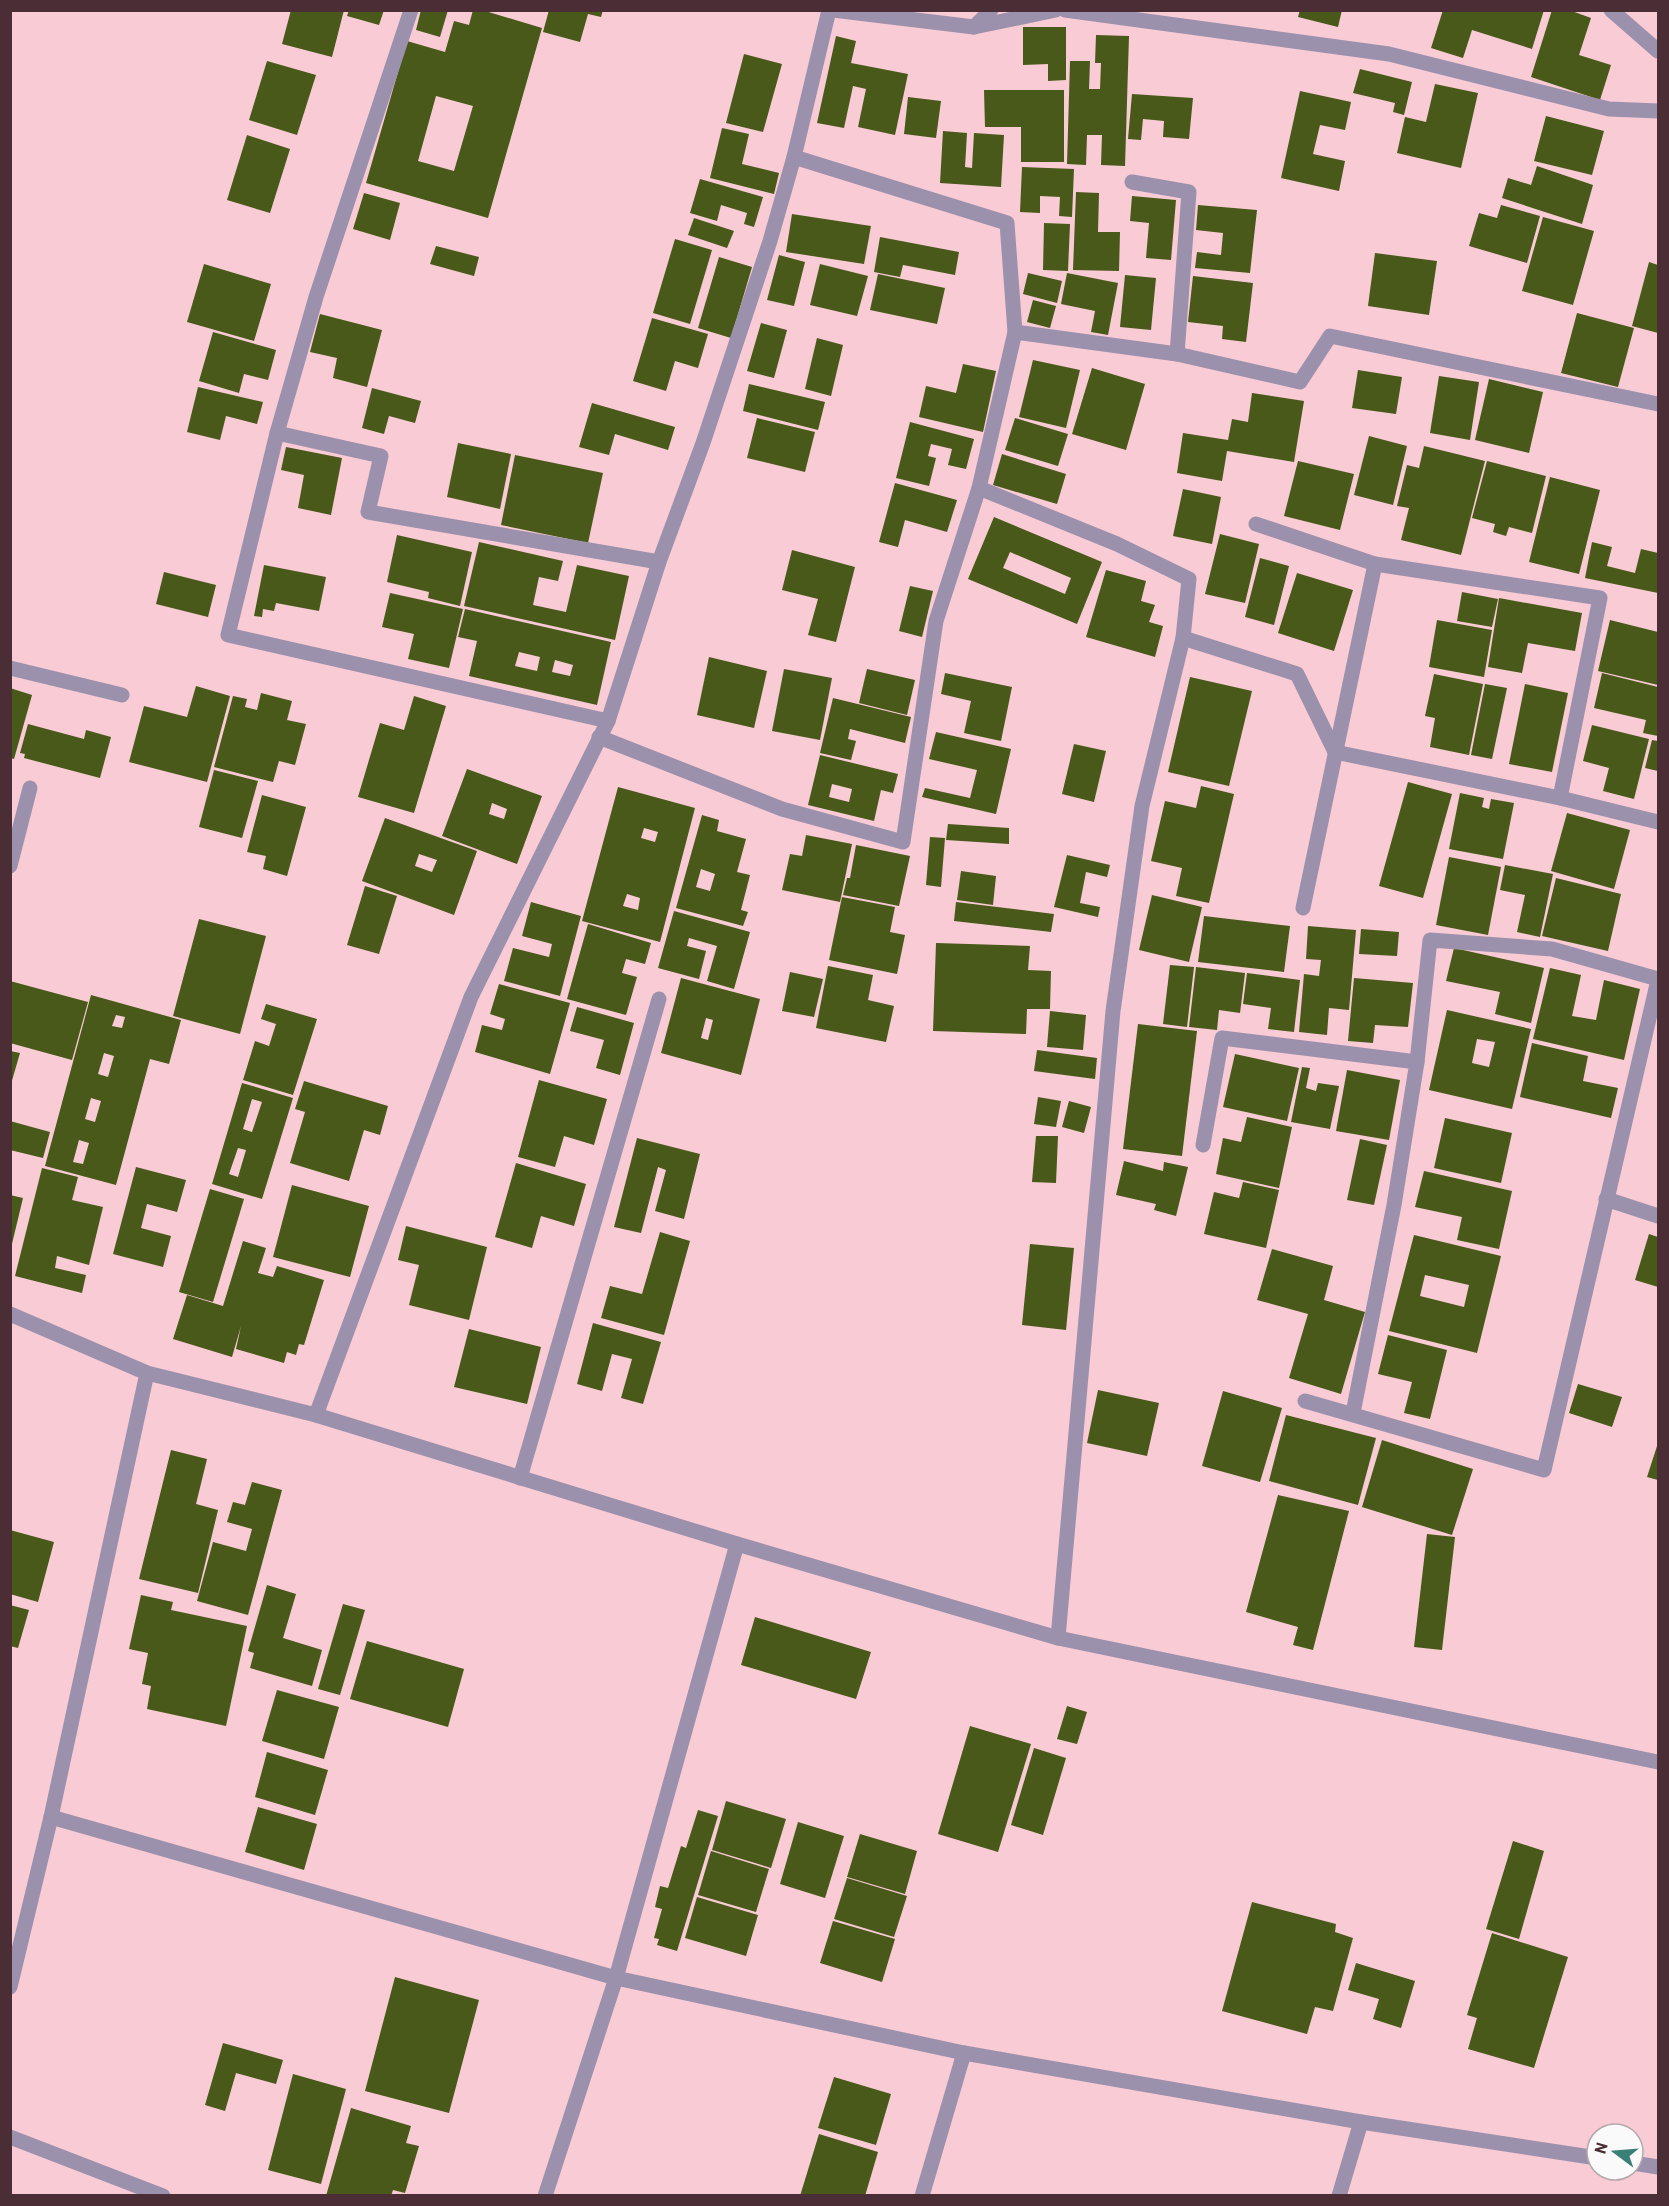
<svg xmlns="http://www.w3.org/2000/svg" width="1669" height="2206" viewBox="0 0 1669 2206" font-family="Barlow,sans-serif">
<style>
.building{fill:#485919;fill-rule:evenodd}
.lines{fill:none;stroke-linecap:round;stroke-linejoin:round}
.minor{stroke:#9c91ac;stroke-width:15}
</style>
<rect width="100%" height="100%" fill="#f9cbd5"/>
<g class="building">
<path d="M291 10H344L332 57 282 44Z"/>
<path d="M349 10H384L379 25 347 16Z"/>
<path d="M421 10H448L440 37 416 30Z"/>
<path d="M473 10H482L542 28 488 218 366 183 407 41 445 52 454 21 469 25ZM436 96 473 106 454 171 418 161Z"/>
<path d="M549 10H603L601 17 588 14 580 42 543 32Z"/>
<path d="M1300 10H1342L1338 27 1298 17Z"/>
<path d="M1443 10H1544L1532 49 1472 30 1463 58 1431 48Z"/>
<path d="M1552 10H1569L1591 18 1579 55 1611 65 1600 100 1531 77Z"/>
<path d="M1023 27H1066V80L1048 81V64L1023 65Z"/>
<path d="M1096 35 1129 36 1125 166 1101 165 1102 135H1087L1086 165 1067 164 1070 61H1090L1089 89H1100L1101 63H1095Z"/>
<path d="M836 36 856 41 851 63 908 74 895 135 858 127 866 89 853 86 844 128 817 123Z"/>
<path d="M744 54 782 64 763 132 726 123Z"/>
<path d="M267 61 316 75 297 135 249 120Z"/>
<path d="M1360 69 1412 82 1404 115 1393 112 1395 103 1353 93Z"/>
<path d="M1435 84 1478 93 1461 168 1397 153 1405 117 1426 122Z"/>
<path d="M984 90H1064V162H1021V127H985Z"/>
<path d="M1300 91 1351 102 1345 130 1320 125 1313 154 1345 161 1339 191 1281 178Z"/>
<path d="M1132 94 1193 98 1189 139 1163 137 1164 121 1143 119 1141 140 1128 139Z"/>
<path d="M908 97 941 101 936 138 904 134Z"/>
<path d="M1546 116 1604 131 1592 175 1534 161Z"/>
<path d="M722 128 749 134 742 164 779 173 774 194 710 178Z"/>
<path d="M943 131 967 133 965 167 972 168 974 133 1004 135 1001 187 940 183Z"/>
<path d="M247 135 290 149 270 213 227 200Z"/>
<path d="M1537 166 1593 185 1582 224 1502 198 1508 178 1531 185Z"/>
<path d="M1022 167 1074 169 1072 217 1059 216 1060 197 1040 196V213L1020 212Z"/>
<path d="M700 179 763 197 754 227 744 224 747 213 721 205 717 221 690 213Z"/>
<path d="M1076 192 1099 193 1098 232H1120L1119 271 1073 270Z"/>
<path d="M364 193 400 203 390 240 353 229Z"/>
<path d="M1132 196 1176 200 1171 260 1146 258 1149 223 1130 221Z"/>
<path d="M1198 205 1257 210 1250 273 1195 268 1197 252 1221 255 1223 233 1196 230Z"/>
<path d="M1501 205 1540 216 1527 263 1469 246 1479 213 1497 218Z"/>
<path d="M792 214 871 226 864 264 786 252Z"/>
<path d="M1543 217 1594 231 1573 305 1522 291Z"/>
<path d="M694 218 734 231 727 248 688 235Z"/>
<path d="M1044 223 1070 224 1068 271 1043 270Z"/>
<path d="M880 237 959 252 955 275 903 265 900 277 874 272Z"/>
<path d="M675 239 712 250 690 324 653 313Z"/>
<path d="M436 246 479 257 474 276 430 264Z"/>
<path d="M1375 253 1437 261 1429 315 1368 306Z"/>
<path d="M779 255 805 262 794 306 767 300Z"/>
<path d="M719 257 752 267 731 338 698 328Z"/>
<path d="M1649 262 1658 265V333L1632 326Z"/>
<path d="M204 264 271 284 254 341 187 322Z"/>
<path d="M820 264 868 276 857 316 810 305Z"/>
<path d="M1028 273 1062 281 1057 303 1023 294Z"/>
<path d="M1067 273 1118 283 1108 335 1091 332 1095 311 1061 304Z"/>
<path d="M878 274 945 288 937 324 870 310Z"/>
<path d="M1125 275 1156 278 1151 330 1120 327Z"/>
<path d="M1193 276 1253 283 1246 342 1222 339 1223 326 1188 322Z"/>
<path d="M1033 300 1056 306 1050 328 1027 322Z"/>
<path d="M1577 313 1634 328 1618 387 1561 373Z"/>
<path d="M320 314 382 330 367 387 333 378 337 358 310 352Z"/>
<path d="M652 318 708 334 698 368 675 361 666 391 633 381Z"/>
<path d="M761 323 787 330 774 378 747 371Z"/>
<path d="M213 332 276 350 268 380 244 374 239 393 199 381Z"/>
<path d="M817 338 843 345 831 396 805 389Z"/>
<path d="M1033 360 1080 370 1066 428 1019 417Z"/>
<path d="M963 364 996 371 983 432 919 417 926 386 956 393Z"/>
<path d="M1092 368 1145 384 1126 450 1072 434Z"/>
<path d="M1358 370 1402 377 1396 414 1352 408Z"/>
<path d="M1439 376 1479 382 1470 440 1430 433Z"/>
<path d="M1489 379 1543 392 1529 453 1475 440Z"/>
<path d="M749 384 825 402 818 430 743 411Z"/>
<path d="M198 387 263 402 257 424 226 416 220 440 187 432Z"/>
<path d="M372 388 421 401 415 423 389 416 384 434 362 428Z"/>
<path d="M1252 393 1304 401 1294 462 1227 451 1222 481 1177 473 1183 433 1228 440 1232 419 1248 422Z"/>
<path d="M592 403 675 427 668 450 615 434 609 455 579 447Z"/>
<path d="M757 418 815 432 805 472 747 458Z"/>
<path d="M1015 418 1068 434 1058 466 1005 450Z"/>
<path d="M910 422 974 439 966 469 948 465 952 449 931 444 928 456 936 458 929 486 896 478Z"/>
<path d="M1369 436 1407 446 1393 505 1354 495Z"/>
<path d="M458 443 511 454 500 509 447 497Z"/>
<path d="M1424 446 1485 461 1461 555 1401 540 1409 508 1397 506 1407 465 1419 468Z"/>
<path d="M286 447 342 458 331 515 298 508 304 475 281 470Z"/>
<path d="M1002 454 1066 474 1057 504 993 485Z"/>
<path d="M515 455 603 473 588 543 501 525Z"/>
<path d="M1298 461 1354 474 1340 530 1284 516Z"/>
<path d="M1487 461 1546 476 1532 533 1509 527 1506 536 1493 532 1495 524 1472 518Z"/>
<path d="M1550 477 1600 490 1579 574 1529 562Z"/>
<path d="M895 483 957 500 947 532 905 520 898 547 879 542Z"/>
<path d="M1183 489 1221 497 1212 544 1173 536Z"/>
<path d="M994 517 1102 562 1077 624 968 579ZM1010 552 1071 578 1065 594 1003 568Z"/>
<path d="M1220 534 1259 544 1245 603 1205 594Z"/>
<path d="M397 535 472 552 460 606 428 598 429 592 387 582Z"/>
<path d="M479 542 563 561 558 581 539 577 533 605 566 612 577 565 629 576 615 640 464 606Z"/>
<path d="M1592 542 1612 547 1607 566 1635 573 1641 549 1658 553V593L1585 578Z"/>
<path d="M792 550 855 567 836 642 808 635 818 599 782 590Z"/>
<path d="M1260 558 1289 566 1274 625 1245 617Z"/>
<path d="M264 565 326 577 319 611 276 603 274 611 263 609 262 617 254 616Z"/>
<path d="M1106 570 1146 581 1141 601 1155 605 1149 622 1163 626 1155 657 1086 637Z"/>
<path d="M164 572 216 585 208 617 156 604Z"/>
<path d="M1297 573 1353 590 1334 651 1278 633Z"/>
<path d="M910 586 933 591 922 637 899 631Z"/>
<path d="M1462 592 1498 599 1492 627 1457 621Z"/>
<path d="M390 593 463 609 449 668 408 659 414 634 382 627Z"/>
<path d="M1499 598 1582 613 1575 651 1528 643 1522 673 1488 667Z"/>
<path d="M465 609 611 642 597 705 469 676 477 641 458 637ZM519 652 540 657 537 671 515 666ZM555 660 573 665 570 676 552 672Z"/>
<path d="M1437 620 1492 630 1484 677 1429 667Z"/>
<path d="M1610 620 1658 632V685L1598 671Z"/>
<path d="M709 657 767 671 754 728 697 715Z"/>
<path d="M784 669 832 678 820 740 772 731Z"/>
<path d="M867 669 915 680 907 715 859 703Z"/>
<path d="M945 673 1012 687 1001 741 964 733 971 701 941 694Z"/>
<path d="M1602 673 1658 687V736L1643 733 1646 720 1594 708Z"/>
<path d="M1434 674 1483 684 1469 755 1430 747 1435 718 1425 716Z"/>
<path d="M1190 677 1252 691 1229 786 1168 772Z"/>
<path d="M1485 684 1507 688 1492 759 1471 755Z"/>
<path d="M1525 684 1568 693 1552 772 1509 764Z"/>
<path d="M196 686 230 696 207 782 129 762 144 706 187 717Z"/>
<path d="M10 688 32 695 14 759 10 758Z"/>
<path d="M261 693 292 701 287 720 306 724 295 765 279 761 273 782 214 767 233 696 247 699 245 707 257 710Z"/>
<path d="M414 696 446 706 414 813 358 797 380 723 404 730Z"/>
<path d="M833 698 911 717 905 743 850 729 848 739 856 741 851 760 820 753Z"/>
<path d="M28 724 84 739 86 730 111 737 100 778 24 758 25 754 20 753Z"/>
<path d="M1592 725 1649 739 1634 799 1603 791 1609 768 1583 761Z"/>
<path d="M936 732 1011 749 996 814 922 797 925 788 970 798 977 770 929 759Z"/>
<path d="M1652 740 1658 741V771L1645 768Z"/>
<path d="M1074 744 1106 751 1094 802 1062 794Z"/>
<path d="M820 755 898 774 893 793 881 790 874 821 808 805ZM832 784 852 789 849 802 829 797Z"/>
<path d="M467 769 542 796 517 864 442 836ZM492 803 507 809 504 819 489 814Z"/>
<path d="M214 770 258 781 242 838 199 827Z"/>
<path d="M1408 782 1452 794 1423 898 1379 886Z"/>
<path d="M1201 786 1234 794 1209 903 1176 896 1182 868 1151 861 1165 801 1196 808Z"/>
<path d="M618 787 695 808 660 942 582 921ZM644 828 658 832 655 842 641 838ZM627 894 640 898 638 910 623 906Z"/>
<path d="M1460 793 1484 798 1482 807 1489 809 1491 799 1514 803 1503 859 1449 849Z"/>
<path d="M262 795 306 807 287 876 263 869 266 856 247 852Z"/>
<path d="M1567 813 1630 830 1614 889 1551 871Z"/>
<path d="M702 815 719 820 717 831 746 839 737 872 750 875 741 910 748 912 743 926 676 908ZM701 869 715 874 710 891 696 887Z"/>
<path d="M385 818 477 851 454 915 362 881ZM419 854 437 860 432 872 415 866Z"/>
<path d="M948 824 1009 828V844L946 840Z"/>
<path d="M806 835 852 844 840 902 782 890 790 854 802 856Z"/>
<path d="M930 837 945 838 941 887 926 885Z"/>
<path d="M856 845 910 856 899 906 843 895 847 878H850Z"/>
<path d="M1067 855 1110 865 1107 877 1086 872 1080 903 1100 907 1098 917 1054 907Z"/>
<path d="M1449 857 1501 867 1488 935 1436 925Z"/>
<path d="M1505 865 1553 874 1540 937 1517 932 1525 895 1500 890Z"/>
<path d="M961 871 996 876 993 905 957 900Z"/>
<path d="M1556 878 1621 894 1608 951 1542 936Z"/>
<path d="M365 886 397 896 379 954 347 945Z"/>
<path d="M1152 895 1202 907 1189 962 1139 950Z"/>
<path d="M842 897 895 907 890 932 905 935 897 974 829 960Z"/>
<path d="M531 902 581 916 560 996 504 981 513 948 549 957 552 944 522 936Z"/>
<path d="M956 902 1054 914 1051 932 954 921Z"/>
<path d="M674 911 750 932 734 989 707 981 717 946 689 938 687 946 706 951 699 979 658 968Z"/>
<path d="M1204 916 1290 926 1284 972 1198 962Z"/>
<path d="M199 919 266 936 240 1034 173 1016Z"/>
<path d="M588 924 651 943 645 964 626 959 622 973 637 977 626 1015 567 999Z"/>
<path d="M1308 926 1356 930 1349 1010 1329 1008 1327 1035 1299 1032 1304 974 1319 976 1321 960 1306 959Z"/>
<path d="M1361 929 1399 932 1397 956 1359 954Z"/>
<path d="M936 943 1030 946 1028 970 1051 971 1050 1009H1027L1026 1034 933 1031Z"/>
<path d="M1454 948 1544 968 1531 1023 1495 1014 1500 992 1446 981Z"/>
<path d="M1170 965 1194 967 1187 1027 1163 1024Z"/>
<path d="M828 966 873 975 868 1000 894 1006 886 1042 816 1028Z"/>
<path d="M1196 967 1245 973 1240 1013 1219 1010 1217 1030 1189 1027Z"/>
<path d="M1550 968 1581 975 1572 1016 1596 1020 1604 980 1640 989 1624 1060 1533 1039Z"/>
<path d="M790 972 823 979 814 1017 782 1011Z"/>
<path d="M1247 973 1300 980 1294 1032 1268 1029 1271 1008 1243 1004Z"/>
<path d="M681 978 760 999 741 1075 661 1053ZM706 1018 713 1020 708 1040 701 1038Z"/>
<path d="M1354 978 1413 983 1408 1027 1375 1025 1373 1043 1348 1041Z"/>
<path d="M10 981 88 1002 72 1060 10 1043Z"/>
<path d="M499 984 570 1003 550 1074 475 1052 482 1025 502 1030 505 1019 490 1014Z"/>
<path d="M91 995 181 1020 169 1064 150 1059 116 1185 45 1166ZM116 1015 125 1017 122 1028 112 1026ZM104 1053 114 1056 108 1077 98 1074ZM91 1098 101 1101 95 1122 85 1119ZM79 1140 89 1143 83 1164 73 1162Z"/>
<path d="M266 1004 317 1019 293 1095 243 1080 255 1041 269 1046 276 1024 261 1019Z"/>
<path d="M577 1007 634 1023 620 1075 596 1068 604 1040 570 1031Z"/>
<path d="M1447 1010 1531 1029 1512 1109 1429 1090ZM1477 1039 1495 1042 1489 1067 1472 1063Z"/>
<path d="M1050 1011 1086 1015 1083 1050 1047 1047Z"/>
<path d="M1138 1024 1197 1031 1182 1156 1123 1149Z"/>
<path d="M1532 1043 1588 1056 1583 1081 1618 1088 1611 1118 1520 1097Z"/>
<path d="M1037 1050 1097 1058 1095 1079 1034 1071Z"/>
<path d="M10 1051 20 1053 11 1084H10Z"/>
<path d="M1235 1054 1299 1068 1287 1121 1223 1107Z"/>
<path d="M1302 1067 1310 1068 1306 1088 1316 1091 1318 1083 1339 1086 1330 1129 1291 1122Z"/>
<path d="M1347 1070 1400 1080 1389 1140 1336 1131Z"/>
<path d="M539 1080 607 1099 594 1145 564 1136 555 1167 518 1157Z"/>
<path d="M304 1081 388 1106 380 1135 364 1130 349 1181 290 1163 305 1112 295 1109Z"/>
<path d="M242 1083 293 1098 262 1199 212 1184ZM252 1099 262 1102 252 1132 243 1129ZM238 1148 246 1150 238 1177 229 1174Z"/>
<path d="M1038 1097 1061 1101 1056 1127 1034 1124Z"/>
<path d="M1069 1101 1091 1107 1084 1133 1062 1127Z"/>
<path d="M1247 1117 1292 1127 1279 1188 1216 1174 1223 1138 1241 1142Z"/>
<path d="M1445 1118 1512 1133 1501 1183 1434 1168Z"/>
<path d="M10 1121 50 1132 43 1158 10 1150Z"/>
<path d="M1036 1136H1058L1056 1183 1032 1182Z"/>
<path d="M637 1138 700 1154 684 1219 655 1211 666 1170 658 1167 641 1233 614 1227Z"/>
<path d="M1360 1139 1387 1145 1374 1205 1347 1200Z"/>
<path d="M1124 1161 1163 1171 1164 1162 1188 1167 1176 1216 1154 1210 1156 1204 1116 1195Z"/>
<path d="M516 1163 586 1184 574 1226 541 1216 532 1248 495 1237Z"/>
<path d="M136 1167 186 1180 177 1212 147 1204 141 1228 171 1236 163 1267 113 1254Z"/>
<path d="M42 1168 78 1177 72 1200 103 1207 89 1265 57 1256 55 1268 86 1275 82 1293 15 1276Z"/>
<path d="M1424 1171 1512 1191 1499 1249 1457 1240 1462 1217 1415 1207Z"/>
<path d="M1243 1182 1279 1190 1266 1248 1204 1234 1214 1192 1239 1198Z"/>
<path d="M292 1185 369 1206 350 1277 273 1257Z"/>
<path d="M210 1189 244 1199 213 1302 179 1292Z"/>
<path d="M10 1195 23 1198 11 1248H10Z"/>
<path d="M406 1226 487 1247 469 1320 409 1305 419 1265 398 1260Z"/>
<path d="M660 1232 690 1241 664 1335 601 1318 610 1286 642 1294Z"/>
<path d="M1649 1234 1658 1237V1287L1635 1280Z"/>
<path d="M1414 1235 1501 1256 1477 1353 1389 1331ZM1425 1275 1469 1285 1464 1307 1420 1296Z"/>
<path d="M243 1241 266 1248 258 1273 273 1277 277 1266 324 1280 304 1345 299 1344 296 1355 287 1352 284 1363 236 1349 241 1326 232 1357 173 1339 187 1295 223 1306Z"/>
<path d="M1030 1244 1074 1248 1066 1330 1022 1325Z"/>
<path d="M1272 1249 1333 1266 1324 1300 1365 1312 1341 1394 1289 1378 1308 1314 1257 1300Z"/>
<path d="M593 1323 661 1342 643 1404 621 1398 632 1359 612 1354 602 1391 577 1384Z"/>
<path d="M469 1329 541 1347 527 1404 454 1387Z"/>
<path d="M1388 1335 1447 1350 1430 1419 1404 1413 1412 1382 1378 1374Z"/>
<path d="M1578 1384 1622 1397 1612 1427 1569 1413Z"/>
<path d="M1098 1390 1159 1403 1147 1456 1087 1443Z"/>
<path d="M1223 1391 1282 1408 1260 1482 1202 1466Z"/>
<path d="M1286 1415 1376 1438 1358 1505 1269 1481Z"/>
<path d="M1382 1440 1473 1469 1452 1535 1362 1507Z"/>
<path d="M1658 1443V1480L1647 1477Z"/>
<path d="M171 1450 207 1459 196 1504 218 1510 198 1593 139 1579Z"/>
<path d="M252 1482 282 1490 248 1615 197 1601 213 1542 246 1551 252 1529 227 1522 233 1502 245 1505Z"/>
<path d="M1278 1495 1349 1511 1313 1650 1293 1645 1298 1627 1246 1612Z"/>
<path d="M10 1530 54 1542 38 1602 10 1594Z"/>
<path d="M1427 1534 1455 1537 1442 1650 1414 1647Z"/>
<path d="M267 1585 296 1594 283 1638 322 1650 312 1686 250 1668 254 1653 248 1651Z"/>
<path d="M141 1595 173 1602 171 1610 247 1626 226 1726 147 1709 151 1686 142 1684 148 1653 129 1649Z"/>
<path d="M343 1604 365 1610 340 1695 318 1689Z"/>
<path d="M10 1605 29 1610 18 1648 10 1646Z"/>
<path d="M755 1617 871 1652 856 1699 741 1665Z"/>
<path d="M367 1641 464 1669 448 1727 350 1699Z"/>
<path d="M277 1690 339 1707 324 1759 262 1741Z"/>
<path d="M1067 1706 1087 1712 1077 1744 1057 1739Z"/>
<path d="M970 1726 1031 1744 998 1852 938 1834Z"/>
<path d="M1034 1748 1066 1758 1043 1835 1011 1825Z"/>
<path d="M267 1752 328 1770 315 1815 255 1797Z"/>
<path d="M726 1801 786 1819 771 1868 712 1850Z"/>
<path d="M258 1807 317 1824 304 1870 245 1852Z"/>
<path d="M698 1810 718 1816 677 1951 657 1945 659 1939 654 1938 662 1909 655 1907 660 1886 668 1888 681 1846 686 1848Z"/>
<path d="M798 1822 844 1836 825 1898 780 1884Z"/>
<path d="M860 1834 917 1851 905 1894 847 1877Z"/>
<path d="M1513 1841 1544 1851 1519 1939 1486 1929Z"/>
<path d="M711 1851 769 1869 756 1912 698 1895Z"/>
<path d="M847 1878 907 1896 894 1937 834 1919Z"/>
<path d="M697 1897 758 1915 746 1956 685 1938Z"/>
<path d="M1252 1902 1336 1924 1335 1932 1353 1938 1333 2011 1315 2007 1307 2034 1222 2011Z"/>
<path d="M833 1921 895 1939 882 1982 820 1963Z"/>
<path d="M1492 1933 1568 1957 1534 2068 1468 2049 1477 2018 1467 2015Z"/>
<path d="M1356 1963 1415 1981 1401 2028 1373 2019 1379 1999 1348 1990Z"/>
<path d="M395 1977 479 2000 449 2113 365 2091Z"/>
<path d="M223 2043 283 2060 276 2084 236 2073 225 2111 205 2105Z"/>
<path d="M293 2074 346 2089 321 2184 268 2170Z"/>
<path d="M834 2077 891 2094 876 2145 818 2128Z"/>
<path d="M351 2108 411 2126 406 2143 419 2146 405 2193 393 2190 391 2196H326Z"/>
<path d="M819 2134 878 2152 865 2196H800Z"/>
</g>
<g class="lines">
<g class="minor">
<path d="M411 10 316 297 277 433 228 635 608 721"/>
<path d="M833 10 974 27 1056 10"/>
<path d="M1065 10 1389 54 1609 109 1658 111"/>
<path d="M1611 10 1658 51"/>
<path d="M974 27 991 10"/>
<path d="M1132 182 1189 192 1177 354"/>
<path d="M1015 332 1177 354 1300 382 1330 336 1658 404"/>
<path d="M277 433 381 456 368 512 659 562"/>
<path d="M979 488 1117 544 1189 579 1183 638 1142 806 1113 1011 1058 1638"/>
<path d="M1256 524 1375 564 1600 598 1560 798"/>
<path d="M1183 638 1297 674 1335 752 1560 798 1658 822"/>
<path d="M10 668 122 695"/>
<path d="M599 737 782 809 903 842 936 621 979 488 1015 332 1007 223 794 157"/>
<path d="M10 866 30 788"/>
<path d="M1303 908 1375 564"/>
<path d="M1203 1145 1222 1038 1417 1062"/>
<path d="M1606 1199 1658 1216"/>
<path d="M10 1314 147 1373 316 1415 737 1544 1058 1638 1658 1762"/>
<path d="M1305 1401 1544 1470 1658 980"/>
<path d="M1353 1413 1394 1205 1417 1062 1430 940 1552 949 1658 979"/>
<path d="M316 1415 471 997 608 721 659 562 703 443 770 241 794 157 829 10"/>
<path d="M520 1478 659 999"/>
<path d="M51 1817 616 1978 964 2053 1361 2122 1597 2158"/>
<path d="M10 1987 51 1817 147 1373"/>
<path d="M10 2137 163 2196"/>
<path d="M1633 2163 1658 2167"/>
<path d="M545 2196 616 1978 737 1544"/>
<path d="M922 2196 964 2053"/>
<path d="M1339 2196 1361 2122"/>
</g>
</g>
<rect width="1669" height="2206" fill="none" stroke="#4b2e35" stroke-width="24"/>
<g transform="translate(1615 2152) rotate(286)"><circle r="28" fill="#fafafa" stroke="#b4a8ab" stroke-width="1.5"/>
<path d="M0-4.5L10 22L0 15L-10 22Z" fill="#3b8076"/>
<text y="-9" font-size="16" font-weight="bold" text-anchor="middle" fill="#4b2e35">N</text>
</g>
</svg>
